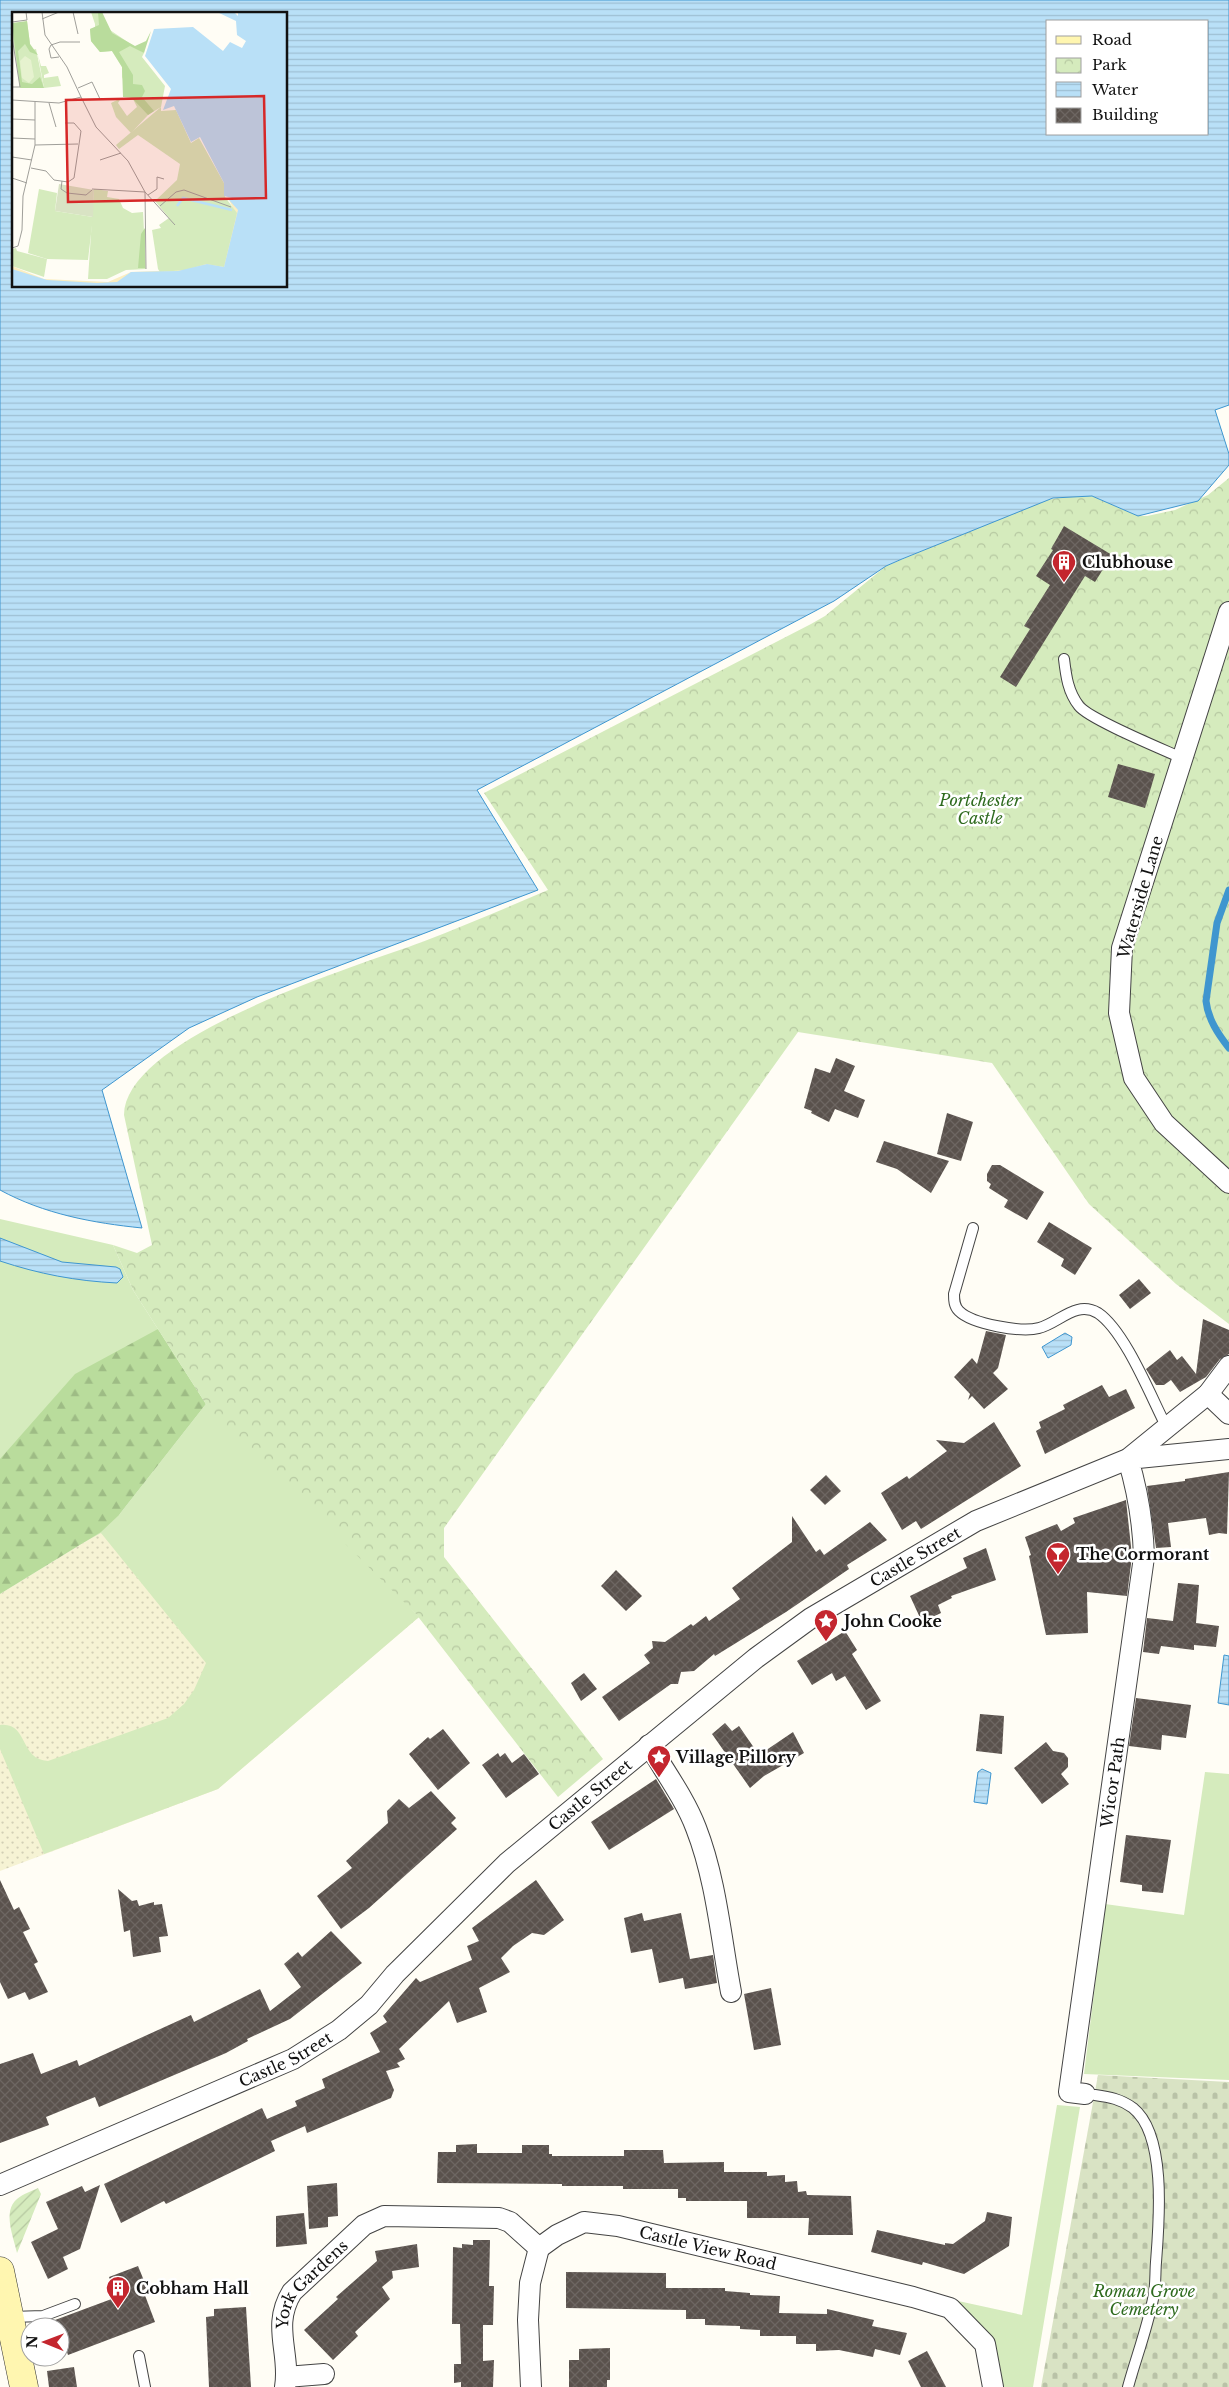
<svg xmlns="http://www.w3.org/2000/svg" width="1229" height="2387" viewBox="0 0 1229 2387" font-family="'Libre Baskerville',serif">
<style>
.farmland{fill:url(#farmland-dots)}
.grass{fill:#d5ebbd}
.forest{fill:url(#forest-firs)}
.cemetery{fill:url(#cemetery-stones)}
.park{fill:url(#park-crowns)}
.garden{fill:url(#garden-furrows)}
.water{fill:url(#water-rules);stroke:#3f96cf;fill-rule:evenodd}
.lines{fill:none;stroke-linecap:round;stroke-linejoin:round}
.stream{stroke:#3f96cf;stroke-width:7}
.building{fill:url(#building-cross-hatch)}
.lane-casing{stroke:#444;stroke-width:12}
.street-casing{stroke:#444;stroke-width:22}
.secondary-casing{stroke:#333;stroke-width:29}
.lane{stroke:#fff;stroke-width:10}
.street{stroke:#fff;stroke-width:20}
.secondary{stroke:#fff6b0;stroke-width:28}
.labels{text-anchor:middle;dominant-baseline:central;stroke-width:5;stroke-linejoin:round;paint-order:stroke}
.poi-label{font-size:16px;font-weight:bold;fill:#111;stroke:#fff;text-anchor:start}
.park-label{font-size:16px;font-style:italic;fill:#2f6b1f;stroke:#fff}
.street-label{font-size:16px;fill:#111;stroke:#fff}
.inset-river{fill:none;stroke:#b9e0f7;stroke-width:2.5}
.inset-road{fill:none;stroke:#a09f9a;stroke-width:1}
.view{fill:#d62828;fill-opacity:0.15;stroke:#d62828;stroke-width:2.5}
.inset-edge{fill:none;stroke:#111;stroke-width:2.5}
</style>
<defs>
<pattern id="farmland-dots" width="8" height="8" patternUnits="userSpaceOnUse" patternTransform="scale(1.25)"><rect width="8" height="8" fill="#f6f3d4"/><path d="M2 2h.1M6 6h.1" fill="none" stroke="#d2cfb5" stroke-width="1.8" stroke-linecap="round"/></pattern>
<pattern id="forest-firs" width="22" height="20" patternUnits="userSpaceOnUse" patternTransform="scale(1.25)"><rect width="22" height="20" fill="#b9dc9c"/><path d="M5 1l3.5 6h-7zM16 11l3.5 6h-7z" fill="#9ebc85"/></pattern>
<pattern id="cemetery-stones" width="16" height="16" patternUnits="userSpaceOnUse" patternTransform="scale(1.25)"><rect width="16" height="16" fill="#d9e3c4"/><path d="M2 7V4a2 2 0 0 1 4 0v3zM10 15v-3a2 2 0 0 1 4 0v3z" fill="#b9c2a7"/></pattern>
<pattern id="park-crowns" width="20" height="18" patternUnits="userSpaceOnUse" patternTransform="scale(1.25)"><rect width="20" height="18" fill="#d5ebbd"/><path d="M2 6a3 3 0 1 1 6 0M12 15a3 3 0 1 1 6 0" fill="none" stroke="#b6c8a1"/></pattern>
<pattern id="garden-furrows" width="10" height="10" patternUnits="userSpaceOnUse" patternTransform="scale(1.25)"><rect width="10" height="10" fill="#d5ebbd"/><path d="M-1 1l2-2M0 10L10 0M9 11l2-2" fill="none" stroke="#b6c8a1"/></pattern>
<pattern id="water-rules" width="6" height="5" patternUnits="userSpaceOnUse" patternTransform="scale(1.25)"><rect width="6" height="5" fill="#b9e0f7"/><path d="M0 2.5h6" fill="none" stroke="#9ebfd3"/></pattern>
<pattern id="building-cross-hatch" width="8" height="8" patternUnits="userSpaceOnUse" patternTransform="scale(1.25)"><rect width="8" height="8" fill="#5a524d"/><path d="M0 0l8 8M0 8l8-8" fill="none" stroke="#6d6662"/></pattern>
</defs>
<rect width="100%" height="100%" fill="#fffdf5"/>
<path class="farmland" d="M101 1532 245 1591 419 1617 218 1789 0 1871V1594Z"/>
<g class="grass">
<path d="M0 1219 113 1245 133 1290 158 1329 119 1515 206 1404 345 1537 419 1617 218 1789 44 1854 0 1749V1725C29 1722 19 1760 48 1761L168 1718 184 1704 194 1690 206 1663 101 1533 0 1588Z"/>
<path d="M1205 1772 1229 1774V2080L1084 2074 1105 1904 1184 1915Z"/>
<path d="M1057 2105 1080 2107 1033 2387H1002C1002 2345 982 2322 949 2299L1022 2315Z"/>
</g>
<path class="forest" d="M158 1329 206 1404 119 1515 101 1532 0 1594V1459L75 1374Z"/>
<path class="cemetery" d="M1098 2075 1229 2082V2387H1041Z"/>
<path class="park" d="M1229 478V1324L1176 1284 1089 1204 992 1063 798 1032 444 1528V1557L603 1759 558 1797 416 1614 209 1409 133 1290 113 1245 137 1253 152 1245 124 1115C125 1036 358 966 422 942 464 926 506 908 548 890L484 793 811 624 825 616 886 566 1042 501 1073 495 1092 496 1138 516H1147L1175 510 1208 495Z"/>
<path class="garden" d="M38 2188 41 2194 17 2253C14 2238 2 2211 17 2199 23 2194 32 2191 38 2188Z"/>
<g class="water">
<path d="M0 0H1229V405L1215 410 1229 454V465L1198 501 1138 516 1092 496 1053 498 902 559 886 566 834 601 477 790 538 890 257 997 189 1028 102 1090 142 1228C93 1223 44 1214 0 1190ZM14 14H286V286H14ZM1208 21V134H1048V21Z"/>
<path d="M0 1238 62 1262 116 1267 120 1269 123 1277 117 1283C76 1281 39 1274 0 1261Z"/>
<path d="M1065 1333 1072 1337 1071 1345 1048 1358 1042 1347Z"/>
<path d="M1224 1655 1229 1656V1705L1218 1703Z"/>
<path d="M982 1769 991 1773 987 1804 974 1802 978 1772Z"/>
</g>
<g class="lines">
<path class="stream" d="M1229 890 1217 923 1206 1001C1208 1019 1218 1034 1229 1048"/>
</g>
<g class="building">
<path d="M1064 526 1112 555 1095 582 1085 576 1016 687 1000 677 1030 629 1024 626 1050 585 1036 576 1053 550 1051 549Z"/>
<path d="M1118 764 1155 774 1145 808 1108 797Z"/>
<path d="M836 1058 855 1066 844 1091 865 1100 858 1118 835 1109 829 1122 811 1113 812 1111 804 1108 815 1068 830 1073Z"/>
<path d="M947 1113 973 1122 961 1161 937 1154Z"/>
<path d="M884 1141 949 1161 931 1193 897 1169 876 1162Z"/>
<path d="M992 1165H1000L1044 1192 1027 1220 1004 1207 1008 1200 989 1188 991 1184 987 1181V1174Z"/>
<path d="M1049 1222 1092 1248 1075 1275 1061 1266 1064 1259 1037 1242Z"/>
<path d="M1139 1279 1151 1293 1130 1309 1119 1295Z"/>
<path d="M1203 1319 1229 1330V1354L1220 1359 1206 1377 1180 1392 1171 1380 1164 1385H1156L1146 1369 1170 1350 1177 1360 1182 1356 1196 1374Z"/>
<path d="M986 1331 1006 1335 998 1368 993 1373 1008 1389 984 1409 972 1396 968 1400 970 1394 954 1377 972 1358 977 1364Z"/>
<path d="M1102 1385 1109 1397 1126 1389 1135 1408 1045 1454 1036 1431 1041 1428 1039 1422 1065 1409 1063 1405Z"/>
<path d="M994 1422 1021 1466 921 1529 916 1521 902 1530 881 1493 907 1476 909 1479 947 1451 936 1440 964 1443Z"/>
<path d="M1229 1472 1227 1534 1219 1533 1209 1535 1206 1518 1168 1523 1171 1547 1156 1548 1147 1486 1185 1481V1479Z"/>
<path d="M826 1475 841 1491 825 1505 810 1490Z"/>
<path d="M1126 1500 1132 1556 1127 1596 1087 1592 1088 1633 1046 1635 1029 1556 1031 1555 1025 1537 1057 1524 1061 1531 1075 1523 1073 1518Z"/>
<path d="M792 1516 816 1552 820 1549 824 1555 870 1522 887 1540 847 1565 849 1569 786 1612 715 1656 714 1654 694 1671 681 1672 678 1684H671L619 1721 602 1697 650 1663 644 1655 653 1648 652 1641 665 1642 691 1624 693 1626 706 1616 709 1621 740 1599 732 1588 792 1542Z"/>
<path d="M986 1548 996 1580 951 1596 952 1598 938 1605 941 1613 922 1622 910 1596 967 1568 963 1558Z"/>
<path d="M616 1570 642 1596 626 1611 601 1586Z"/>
<path d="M1178 1583 1199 1585 1196 1623 1219 1626 1216 1647 1194 1645V1650L1161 1646 1159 1654 1143 1652 1147 1618 1173 1621Z"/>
<path d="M845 1631 857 1650 852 1654 881 1701 866 1710 845 1676 836 1681 832 1673 812 1685 797 1661Z"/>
<path d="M584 1673 597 1689 581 1701 571 1683Z"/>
<path d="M1136 1698 1191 1705 1186 1738 1162 1735 1161 1750 1129 1746Z"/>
<path d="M980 1714 1004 1716 1002 1754 976 1751Z"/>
<path d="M725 1723 732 1731 739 1726 759 1755 793 1732 804 1753 764 1776 750 1788 712 1734Z"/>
<path d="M443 1729 470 1763 438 1790 409 1754 428 1737 430 1739Z"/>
<path d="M1046 1742 1053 1751 1064 1753 1068 1758V1767L1061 1774 1069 1784 1042 1804 1014 1768Z"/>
<path d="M498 1753 500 1757 505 1753 512 1763 524 1754 539 1774 506 1798 482 1765Z"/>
<path d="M656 1779 674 1809 609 1850 591 1822Z"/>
<path d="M431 1791 456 1818 451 1823 457 1829 369 1908 341 1929 317 1896 352 1868 346 1861 388 1823 387 1811 399 1799 409 1808Z"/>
<path d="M1126 1835 1171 1840 1163 1893 1142 1891V1885L1120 1882Z"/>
<path d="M0 1880 14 1910 19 1907 30 1929 23 1932 38 1962 34 1964 48 1992 29 2000 25 1992 8 1999 0 1982Z"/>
<path d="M536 1880 564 1920 544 1935 532 1933 513 1946 501 1958 510 1972 479 1988 487 2012 457 2023 449 2001 399 2049 405 2059 397 2063 400 2067 386 2071 394 2090 391 2098 307 2133 305 2126 271 2141 275 2151 166 2204 164 2201 121 2223 104 2184 262 2108 267 2119 297 2106 295 2101 325 2088 322 2079 380 2052 370 2033 387 2022 383 2016 416 1978 420 1982 472 1960 467 1946 479 1941 472 1928Z"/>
<path d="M118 1889 132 1901 137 1900 139 1906 154 1902V1905L162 1904 168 1936 159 1937 161 1952 133 1957 130 1930 124 1932Z"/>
<path d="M642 1913 644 1921 681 1913 690 1959 713 1955 717 1983 685 1989 683 1978 659 1983 652 1949 631 1953 624 1918Z"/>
<path d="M331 1931 362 1963 290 2019 247 2039 248 2041 226 2053 99 2107 95 2097 46 2117 49 2125 0 2143V2064L33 2053 41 2074 77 2060 79 2066 191 2015 194 2022 260 1989 270 2011 301 1987 284 1964 298 1952 302 1957Z"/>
<path d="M771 1988 781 2045 754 2050 744 1994Z"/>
<path d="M477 2144V2153H522V2145H549V2154H552V2156H624V2150H663L664 2163 724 2162V2172H767V2176L785 2175V2182L797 2181 798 2192 806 2191 807 2195 851 2196 853 2235H808L809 2218H747V2201H686V2198H678V2189H623V2186H562V2184L437 2183 438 2152H456V2145Z"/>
<path d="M337 2183 338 2216 328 2217V2227L309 2229 307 2186Z"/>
<path d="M100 2185 80 2249 63 2257 68 2269 48 2279 31 2242 58 2229 46 2202 82 2186 85 2192Z"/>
<path d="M987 2212 1012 2217 1009 2246 964 2274 923 2262 922 2265 871 2252 877 2230 945 2245V2243L953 2244 985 2221Z"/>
<path d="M304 2213 307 2244 276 2247V2216Z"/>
<path d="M473 2240H490L489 2286H494L493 2325H483V2361L494 2360 493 2387H461V2382L454 2383V2364H461L460 2324H452L453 2247 462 2248V2244L473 2245Z"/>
<path d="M417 2244 419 2267 392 2271 393 2278 382 2287 390 2299 355 2332 358 2336 333 2360 304 2330 338 2299 336 2297 377 2261 375 2251Z"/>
<path d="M138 2266 147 2288 143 2290 155 2322 68 2355 60 2333V2327H58L55 2320 117 2297 109 2277Z"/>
<path d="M566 2272 666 2273V2288H725V2291L750 2293V2295L780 2296 779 2313 827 2314V2309L874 2320 872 2326 907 2333 900 2355 875 2349 873 2357 839 2350 816 2351V2344H796V2336H760V2330L740 2329V2326L705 2325V2319H686V2310L566 2308Z"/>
<path d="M246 2307 251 2387H209L206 2317 214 2316V2309Z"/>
<path d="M610 2348V2380H607V2387H569V2360H579V2349Z"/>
<path d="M927 2351 946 2387H921L908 2361Z"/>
<path d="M74 2367 77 2387H49L47 2371Z"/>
</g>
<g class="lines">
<g class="lane-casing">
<g id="lane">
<path d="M1064 659C1066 676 1068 692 1079 706 1089 719 1162 749 1182 758"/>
<path d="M973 1228 954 1294C954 1300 954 1306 959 1311 972 1324 1022 1333 1039 1328 1059 1323 1076 1300 1098 1313 1125 1331 1151 1397 1166 1426"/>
<path d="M1095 2095C1109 2097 1121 2099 1133 2108 1167 2135 1159 2223 1156 2262 1155 2274 1156 2287 1153 2299 1147 2329 1136 2358 1128 2387"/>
<path d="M11 2317 43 2316 75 2304"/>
<path d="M139 2356 145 2387"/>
</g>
</g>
<g class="street-casing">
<g id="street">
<path d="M1229 612 1122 948 1119 1013 1134 1078 1164 1123 1229 1183"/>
<path d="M1208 1394 1229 1414"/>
<path d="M649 1745C665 1772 685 1799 696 1828 716 1879 721 1938 731 1992"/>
<path id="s1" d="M1085 2094 1069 2092 1144 1557C1143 1523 1138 1492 1128 1459L1229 1449"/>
<path id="s2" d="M0 2185 293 2059 339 2030 369 2005 395 1974 507 1863 756 1658 811 1618 976 1521 1128 1459 1208 1394 1229 1366"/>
<path id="s3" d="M539 2248 557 2235 584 2222 618 2226 913 2297 950 2308 985 2344 993 2387"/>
<path d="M286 2377 324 2374"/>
<path id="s4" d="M285 2387C291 2353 271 2326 292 2292L364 2225 384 2216 499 2218 510 2222 539 2248"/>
<path d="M531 2387 528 2320 530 2283 539 2248"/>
</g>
</g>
<g class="secondary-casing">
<path id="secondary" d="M0 2271 24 2387"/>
</g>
<use href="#lane" class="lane"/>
<use href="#street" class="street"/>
<use href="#secondary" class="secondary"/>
</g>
<defs>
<g id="building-pin" transform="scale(1.25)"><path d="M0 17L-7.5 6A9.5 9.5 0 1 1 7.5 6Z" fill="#c4262e" stroke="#fff"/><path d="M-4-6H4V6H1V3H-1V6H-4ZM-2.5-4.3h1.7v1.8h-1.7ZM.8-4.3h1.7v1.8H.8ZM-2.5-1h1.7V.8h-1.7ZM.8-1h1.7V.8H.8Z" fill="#fff"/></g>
<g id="bar-pin" transform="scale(1.25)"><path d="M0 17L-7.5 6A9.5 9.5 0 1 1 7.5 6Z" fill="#c4262e" stroke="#fff"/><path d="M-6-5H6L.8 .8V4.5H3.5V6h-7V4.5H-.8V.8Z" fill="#fff"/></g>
<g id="sight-pin" transform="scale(1.25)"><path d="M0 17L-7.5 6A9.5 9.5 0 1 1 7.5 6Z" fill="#c4262e" stroke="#fff"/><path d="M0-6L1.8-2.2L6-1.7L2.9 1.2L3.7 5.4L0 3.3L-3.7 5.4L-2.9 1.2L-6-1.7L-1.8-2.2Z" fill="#fff"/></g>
</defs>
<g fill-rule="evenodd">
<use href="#building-pin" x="1064" y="562"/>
<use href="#bar-pin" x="1058" y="1554"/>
<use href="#sight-pin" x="826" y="1621"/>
<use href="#sight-pin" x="659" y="1757"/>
<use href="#building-pin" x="118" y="2288"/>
</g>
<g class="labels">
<g class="poi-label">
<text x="1082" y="562">Clubhouse</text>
<text x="1076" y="1554">The Cormorant</text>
<text x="844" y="1621">John Cooke</text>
<text x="676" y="1757">Village Pillory</text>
<text x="136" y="2288">Cobham Hall</text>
</g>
<g class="park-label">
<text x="980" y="800">Portchester<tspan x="980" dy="18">Castle</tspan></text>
<text x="1144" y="2291">Roman Grove<tspan x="1144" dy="18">Cemetery</tspan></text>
</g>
<g class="street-label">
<text transform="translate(1140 897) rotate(-74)">Waterside Lane</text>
<text stroke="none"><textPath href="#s2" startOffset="1122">Castle Street</textPath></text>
<text stroke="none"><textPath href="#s1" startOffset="329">Wicor Path</textPath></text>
<text stroke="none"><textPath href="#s2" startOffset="718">Castle Street</textPath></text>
<text stroke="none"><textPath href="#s2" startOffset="312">Castle Street</textPath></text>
<text stroke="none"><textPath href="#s3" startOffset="179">Castle View Road</textPath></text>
<text stroke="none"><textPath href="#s4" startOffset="114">York Gardens</textPath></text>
</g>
</g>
<g transform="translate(12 12)">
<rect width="275" height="275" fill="#fffdf5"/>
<path d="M79 0H90L95 16 132 41 130 45 153 74 149 95 136 103 119 121 104 105 99 91 109 86 106 91 115 104 125 95 110 65V55L100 39 88 40 79 29 78 17 83 16V12ZM15 9 18 32 20 38 24 37 32 76H8L0 21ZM82 177 96 179 95 185 107 187 111 196 120 201 131 200 134 257 114 258 95 267H76Z" fill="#d5ebbd"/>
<path d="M86 0H90L100 21 123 34 134 29 139 19 132 41 118 34 107 40 121 63V72L130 73 133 79 130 85 142 99 136 103 120 86 111 85 110 55 100 39 88 40 79 29 78 17 87 13ZM15 9 18 32 26 43 18 40 13 32 6 39 10 70 20 72 28 65 32 76H8L0 11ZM133 216V256H126L129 222Z" fill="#b9dc9c"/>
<path d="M221 187 228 195 213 254 97 273 36 271 0 259V254L32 267 96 270 119 260 170 258 222 198 217 188Z" fill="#fbeec1"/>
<path d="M47 172 82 178 81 205 43 199Z" fill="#d9e3c4"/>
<path d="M26 43 29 54H34L37 61 32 63V66L46 64 49 74 32 76ZM149 95V99L164 98 179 131 187 126 212 171 213 185 225 201 212 255 194 252 174 258 148 260 146 257 140 218 149 216 147 213 157 206 143 189 165 168 168 152 126 123 107 137 104 133ZM4 236 5 239 35 247 32 265 0 254V237Z" fill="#d5ebbd"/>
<path d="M27 177 45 181 43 199 81 205 76 248 35 247 16 241Z" fill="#d5ebbd"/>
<path d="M13 44 19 48 22 65 17 71 10 66 8 49Z" fill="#e6f2cf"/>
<path d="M205 0H222L226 4V0H275V275H0V257L35 268 85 271 105 270 119 260 166 259 195 252 212 255 226 198 217 188 220 186 212 184V171L188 125 179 130 162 94 151 98 159 77 133 44 142 17 181 15 211 39 218 30 230 36 234 29 225 23 224 9Z" fill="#b9e0f7"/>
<path class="inset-river" d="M165 194 171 186 220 198"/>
<path class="inset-road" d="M61 0 66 22M30 7 47 0M0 10 15 8 14 0M0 25 8 75H0M47 45 39 46 37 37 39 33 48 30H68M66 76 80 70 88 87M69 85 84 115 116 149 133 180 163 213M0 88 47 91 69 85 55 55 33 23 30 0M37 91 44 115M0 107 23 108M0 126 23 127M23 133 66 132M0 145 20 148M88 148 109 141M19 156 34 159 42 168 56 170 62 166 69 119 62 111H53M0 166 15 171M50 169 49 177 55 181 74 183 80 178M80 177 133 180 134 257M136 183 145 177V165L152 167M148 194 164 180 172 178 219 195M0 236 6 234 10 218 11 184 23 133V90"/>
<path class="view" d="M252 84 254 186 56 190 54 88Z"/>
<rect width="275" height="275" class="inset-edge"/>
</g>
<rect x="1046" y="20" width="162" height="115" fill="#ffffff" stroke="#a0a0a0"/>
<rect x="1056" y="36" width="25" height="8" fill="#fff6b0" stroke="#a0a0a0"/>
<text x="1092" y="45" font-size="15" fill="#111111">Road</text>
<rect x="1056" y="58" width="25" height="15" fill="url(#park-crowns)" stroke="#a0a0a0"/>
<text x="1092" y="70" font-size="15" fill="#111111">Park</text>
<rect x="1056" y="82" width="25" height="15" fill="url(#water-rules)" stroke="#a0a0a0"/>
<text x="1092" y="95" font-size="15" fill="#111111">Water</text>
<rect x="1056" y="108" width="25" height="15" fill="url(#building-cross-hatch)" stroke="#a0a0a0"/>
<text x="1092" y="120" font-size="15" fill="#111111">Building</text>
<g transform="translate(45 2342) rotate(271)"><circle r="24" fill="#ffffff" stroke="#a0a0a0"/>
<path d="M0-4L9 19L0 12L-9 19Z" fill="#c4262e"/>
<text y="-8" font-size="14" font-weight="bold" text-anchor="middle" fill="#111111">N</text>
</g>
</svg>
